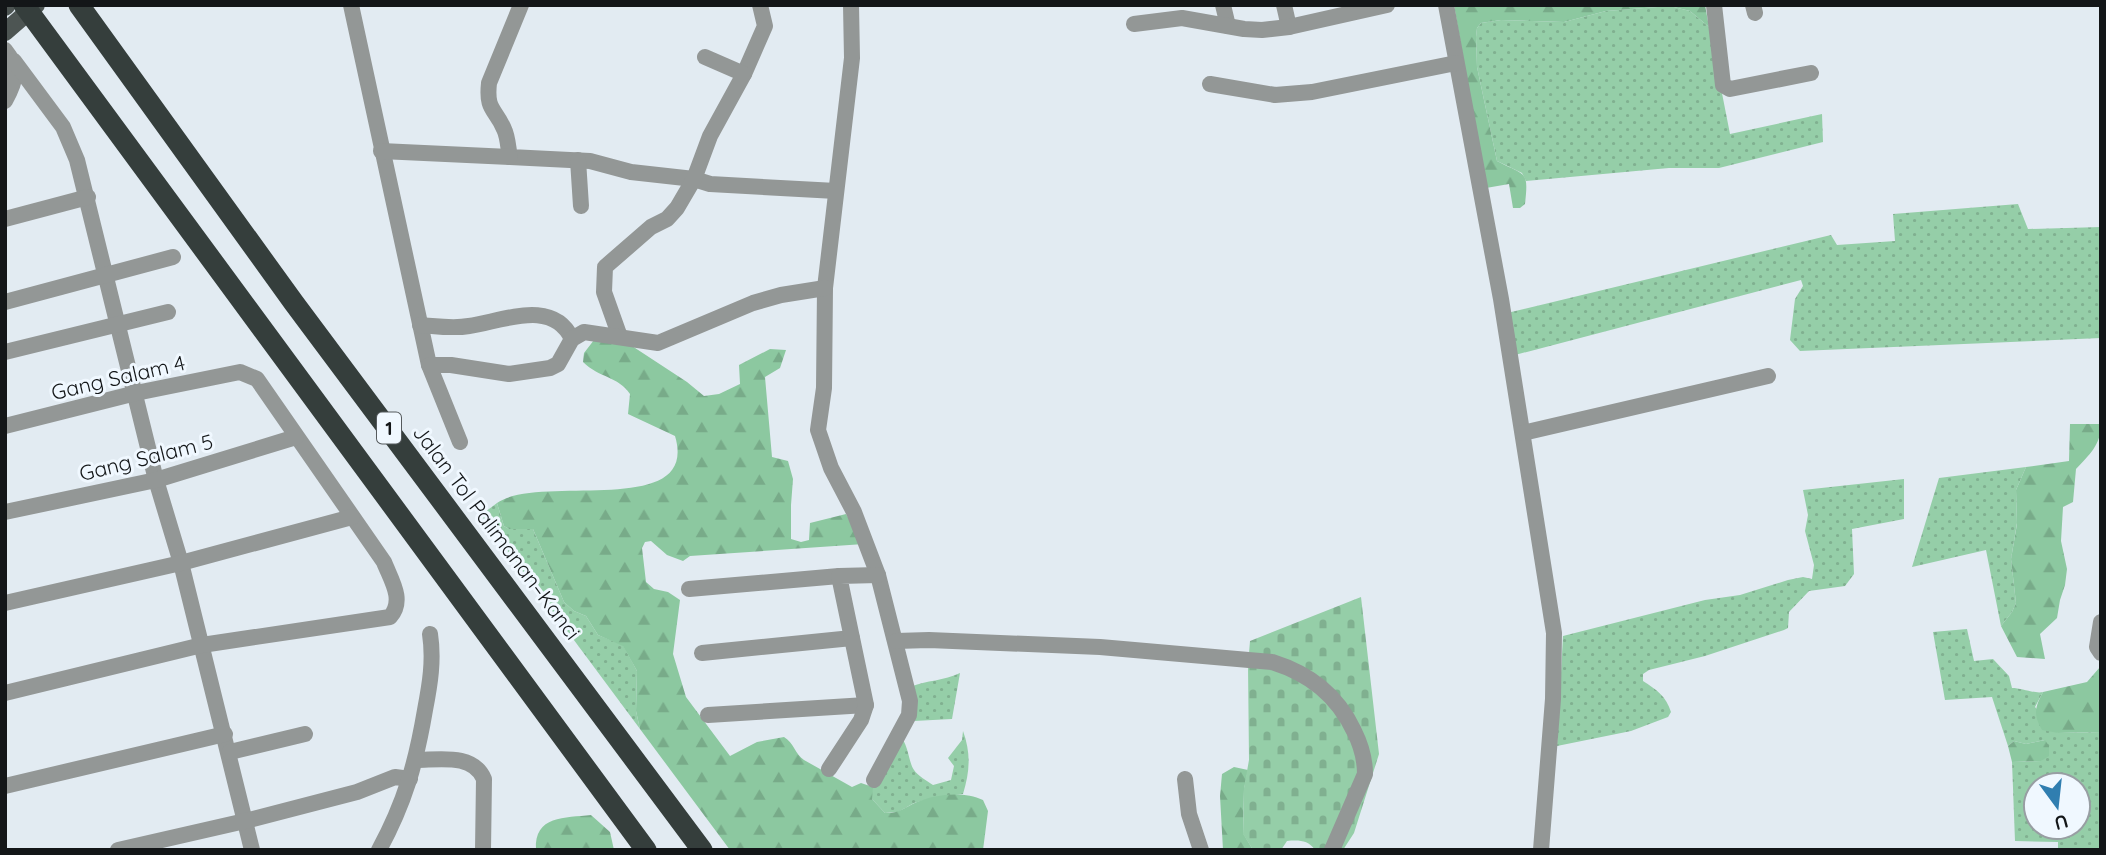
<svg xmlns="http://www.w3.org/2000/svg" width="2106" height="855" viewBox="0 0 2106 855" font-family="Quicksand,sans-serif">
<style>
.grass{fill:url(#grass-dots);fill-rule:evenodd}
.forest{fill:url(#forest-firs)}
.cemetery{fill:url(#cemetery-stones)}
.lines{fill:none;stroke-linecap:round;stroke-linejoin:round}
.street{stroke:#939796;stroke-width:16}
.primary{stroke:#4d5553;stroke-width:18}
.highway{stroke:#353e3c;stroke-width:21}
.labels{text-anchor:middle;dominant-baseline:central;stroke-width:6;stroke-linejoin:round;paint-order:stroke}
.shield{fill:#f0f8ff;stroke:#555a5d;stroke-width:2}
.shield-label{font-size:19px;font-weight:bold;fill:#131618}
.street-label{font-size:21px;fill:#131618;stroke:#f0f8ff}
</style>
<defs>
<pattern id="grass-dots" width="8" height="8" patternUnits="userSpaceOnUse" patternTransform="scale(1.75)"><rect width="8" height="8" fill="#95cea8"/><path d="M2 2h.1M6 6h.1" fill="none" stroke="#80b090" stroke-width="1.8" stroke-linecap="round"/></pattern>
<pattern id="forest-firs" width="22" height="20" patternUnits="userSpaceOnUse" patternTransform="scale(1.75)"><rect width="22" height="20" fill="#8cc8a0"/><path d="M5 1l3.5 6h-7zM16 11l3.5 6h-7z" fill="#78ab89"/></pattern>
<pattern id="cemetery-stones" width="16" height="16" patternUnits="userSpaceOnUse" patternTransform="scale(1.75)"><rect width="16" height="16" fill="#95cea8"/><path d="M2 7V4a2 2 0 0 1 4 0v3zM10 15v-3a2 2 0 0 1 4 0v3z" fill="#80b090"/></pattern>
</defs>
<rect width="100%" height="100%" fill="#e2ebf2"/>
<g class="grass">
<path d="M1670 6 1690 11 1709 27 1730 134 1822 114 1823 142 1719 168H1669L1526 181 1522 173 1497 161 1477 67 1476 37 1477 28 1481 23 1501 20 1564 22 1606 11Z"/>
<path d="M2018 204 2028 229 2101 227V338L1800 351 1790 340 1795 299 1803 286 1801 280 1515 355 1507 313 1831 235 1837 245 1895 241 1893 214Z"/>
<path d="M2026 467 2016 490 2017 523 2011 559 2016 603 2012 612 2001 626 1986 550 1912 567 1939 478Z"/>
<path d="M1904 479V519L1852 529 1854 574 1845 586 1809 591 1789 612 1788 628 1784 630 1705 656 1649 670 1643 674V681C1657 690 1666 696 1671 712L1668 717 1631 731 1557 746 1563 636 1705 600 1740 595 1788 580 1803 577 1812 579 1814 565 1805 531 1808 515 1803 490Z"/>
<path d="M497 503 504 526 509 529H533L564 602 574 611 586 616 598 635 623 645 637 671 636 711 640 729 481 515Z"/>
<path d="M1967 629 1974 661 1993 659 2009 676 2012 688C2022 688 2035 694 2043 692L2035 707 2058 733 2101 732V850H2058V842L2015 841 2012 762 2041 761 2045 740 2026 744 2014 741 2008 746 1992 697 1945 700 1933 632ZM2036 785H2078V827H2036Z"/>
<path d="M960 673 952 719 914 721 910 687C927 680 944 681 960 673Z"/>
<path d="M963 731C971 753 970 771 963 794L932 798 914 803 898 812 885 813 872 799 871 790 882 775 902 738C909 749 909 763 914 770 918 776 927 781 933 785L951 780 954 766 948 758 962 740Z"/>
</g>
<g class="forest">
<path d="M1454 5H1705L1709 27 1690 11 1670 6 1606 11 1564 22 1501 20 1481 23 1477 28 1476 37 1477 67 1497 161C1525 176 1529 169 1525 204L1520 208H1513L1509 184 1486 188Z"/>
<path d="M594 340 629 344 687 382 704 396 719 394 740 384 739 365 770 349 786 350 780 368 765 377 772 457 788 461 793 479 791 505V539L801 542 809 540 810 523 846 514 864 544 690 556 683 561 667 555 651 541 645 542 642 548 646 582 654 589 668 592 680 600 673 654 686 697 730 756 757 742 784 737C794 743 795 754 804 760L852 787 861 783 873 787 872 799 885 813C899 814 905 807 917 802 936 794 964 791 983 800L988 811 983 850H730L640 729 636 711 637 671 623 646 598 635 586 616 574 611 564 602 533 529H509L504 526 497 503C539 473 700 520 675 436L628 414 630 394C618 376 599 378 583 362L584 353Z"/>
<path d="M2070 424H2101C2101 445 2089 455 2076 469L2073 502 2063 507 2061 541 2067 569 2065 585 2060 600 2057 618 2040 634 2045 659 2017 657 2001 626 2012 612 2016 603 2011 559 2017 524 2016 490 2026 467 2069 461Z"/>
<path d="M2100 667 2101 732 2058 733 2042 730C2033 714 2035 707 2043 692L2087 682Z"/>
<path d="M2045 740 2049 746V756L2041 761 2012 762 2008 746 2014 741 2026 744Z"/>
<path d="M1234 767 1248 770 1244 789 1243 833 1253 850H1223L1220 796 1222 774Z"/>
<path d="M591 815 610 832 614 850H536C534 815 565 818 591 815Z"/>
</g>
<path class="cemetery" d="M1361 597 1379 754 1354 833 1343 850H1315C1308 840 1299 840 1287 841L1281 850H1253L1243 834 1244 788 1249 760 1248 665 1250 641Z"/>
<g class="lines">
<g class="street">
<path d="M351 5 429 365 460 442"/>
<path d="M521 5 489 83C486 111 495 108 504 129 508 137 508 148 510 157L590 161 631 172 694 179 710 184 836 191"/>
<path d="M851 5 852 58 825 288 824 388 818 430 831 468 854 512 878 575 910 701 909 715 874 780"/>
<path d="M1223 5 1228 26"/>
<path d="M1284 5 1289 27"/>
<path d="M1446 5 1501 299 1554 633 1553 699 1541 850"/>
<path d="M1714 5 1723 85 1730 89 1811 73"/>
<path d="M1753 5 1755 13"/>
<path d="M1134 24 1182 18 1244 29 1262 30 1289 27 1387 5"/>
<path d="M5 50C20 68 16 81 5 101"/>
<path d="M14 61 63 127 77 160 156 480 181 563 252 850"/>
<path d="M744 74 765 26 760 5"/>
<path d="M1210 84 1275 95 1312 92 1456 63"/>
<path d="M381 151 510 157"/>
<path d="M578 160 581 206"/>
<path d="M5 219 88 197"/>
<path d="M5 302 173 257"/>
<path d="M420 325C436 326 452 329 469 326 503 321 553 298 572 339"/>
<path d="M620 337 604 292 605 267 651 227 667 219 677 208 694 179 710 136 744 74 705 57"/>
<path d="M5 352 168 312"/>
<path d="M429 365H451L509 374 550 368 558 364 572 339 584 332 658 343 753 303 781 295 825 288"/>
<path d="M5 426 136 393 240 372 257 379 384 562C391 580 405 600 390 617L202 645 5 693"/>
<path d="M1523 433 1768 376"/>
<path d="M5 512 156 480 296 437"/>
<path d="M689 589 839 576"/>
<path d="M5 603 181 563 352 517"/>
<path d="M2101 622 2097 647 2101 653"/>
<path d="M896 641 929 640 1100 647 1272 662C1310 674 1337 695 1354 731 1361 745 1365 758 1365 774L1332 850"/>
<path d="M702 653 852 638"/>
<path d="M708 715 866 705"/>
<path d="M230 752 305 734"/>
<path d="M416 760C439 760 473 753 484 779L483 850"/>
<path d="M829 769 861 720 866 705 839 576 878 575"/>
<path d="M1185 779 1189 814 1201 850"/>
<path d="M5 786 225 734"/>
<path d="M118 850 245 821 357 792 395 777 410 779"/>
<path d="M379 850C405 802 416 763 425 710 430 684 434 660 430 634"/>
</g>
<g class="primary">
<path d="M5 7 7 5"/>
<path d="M5 32 36 5"/>
</g>
<g class="highway">
<path d="M24 5 646 850"/>
<path d="M79 5 294 303 702 850"/>
</g>
</g>
<g class="labels">
<rect class="shield" x="377" y="412.5" width="24" height="31" rx="5"/>
<g class="shield-label">
<text x="389" y="428">1</text>
</g>
<g class="street-label">
<text transform="translate(118 377) rotate(-13)">Gang Salam 4</text>
<text transform="translate(146 457) rotate(-14)">Gang Salam 5</text>
<text transform="translate(497 532) rotate(53)">Jalan Tol Palimanan–Kanci</text>
</g>
</g>
<rect width="2106" height="855" fill="none" stroke="#131618" stroke-width="14"/>
<g transform="translate(2057 806) rotate(165)"><circle r="33" fill="#f0f8ff" stroke="#989ea3" stroke-width="2"/>
<path d="M0-5L12 26L0 18L-12 26Z" fill="#307eb0"/>
<text y="-10" font-size="19" font-weight="bold" text-anchor="middle" fill="#131618">U</text>
</g>
</svg>
